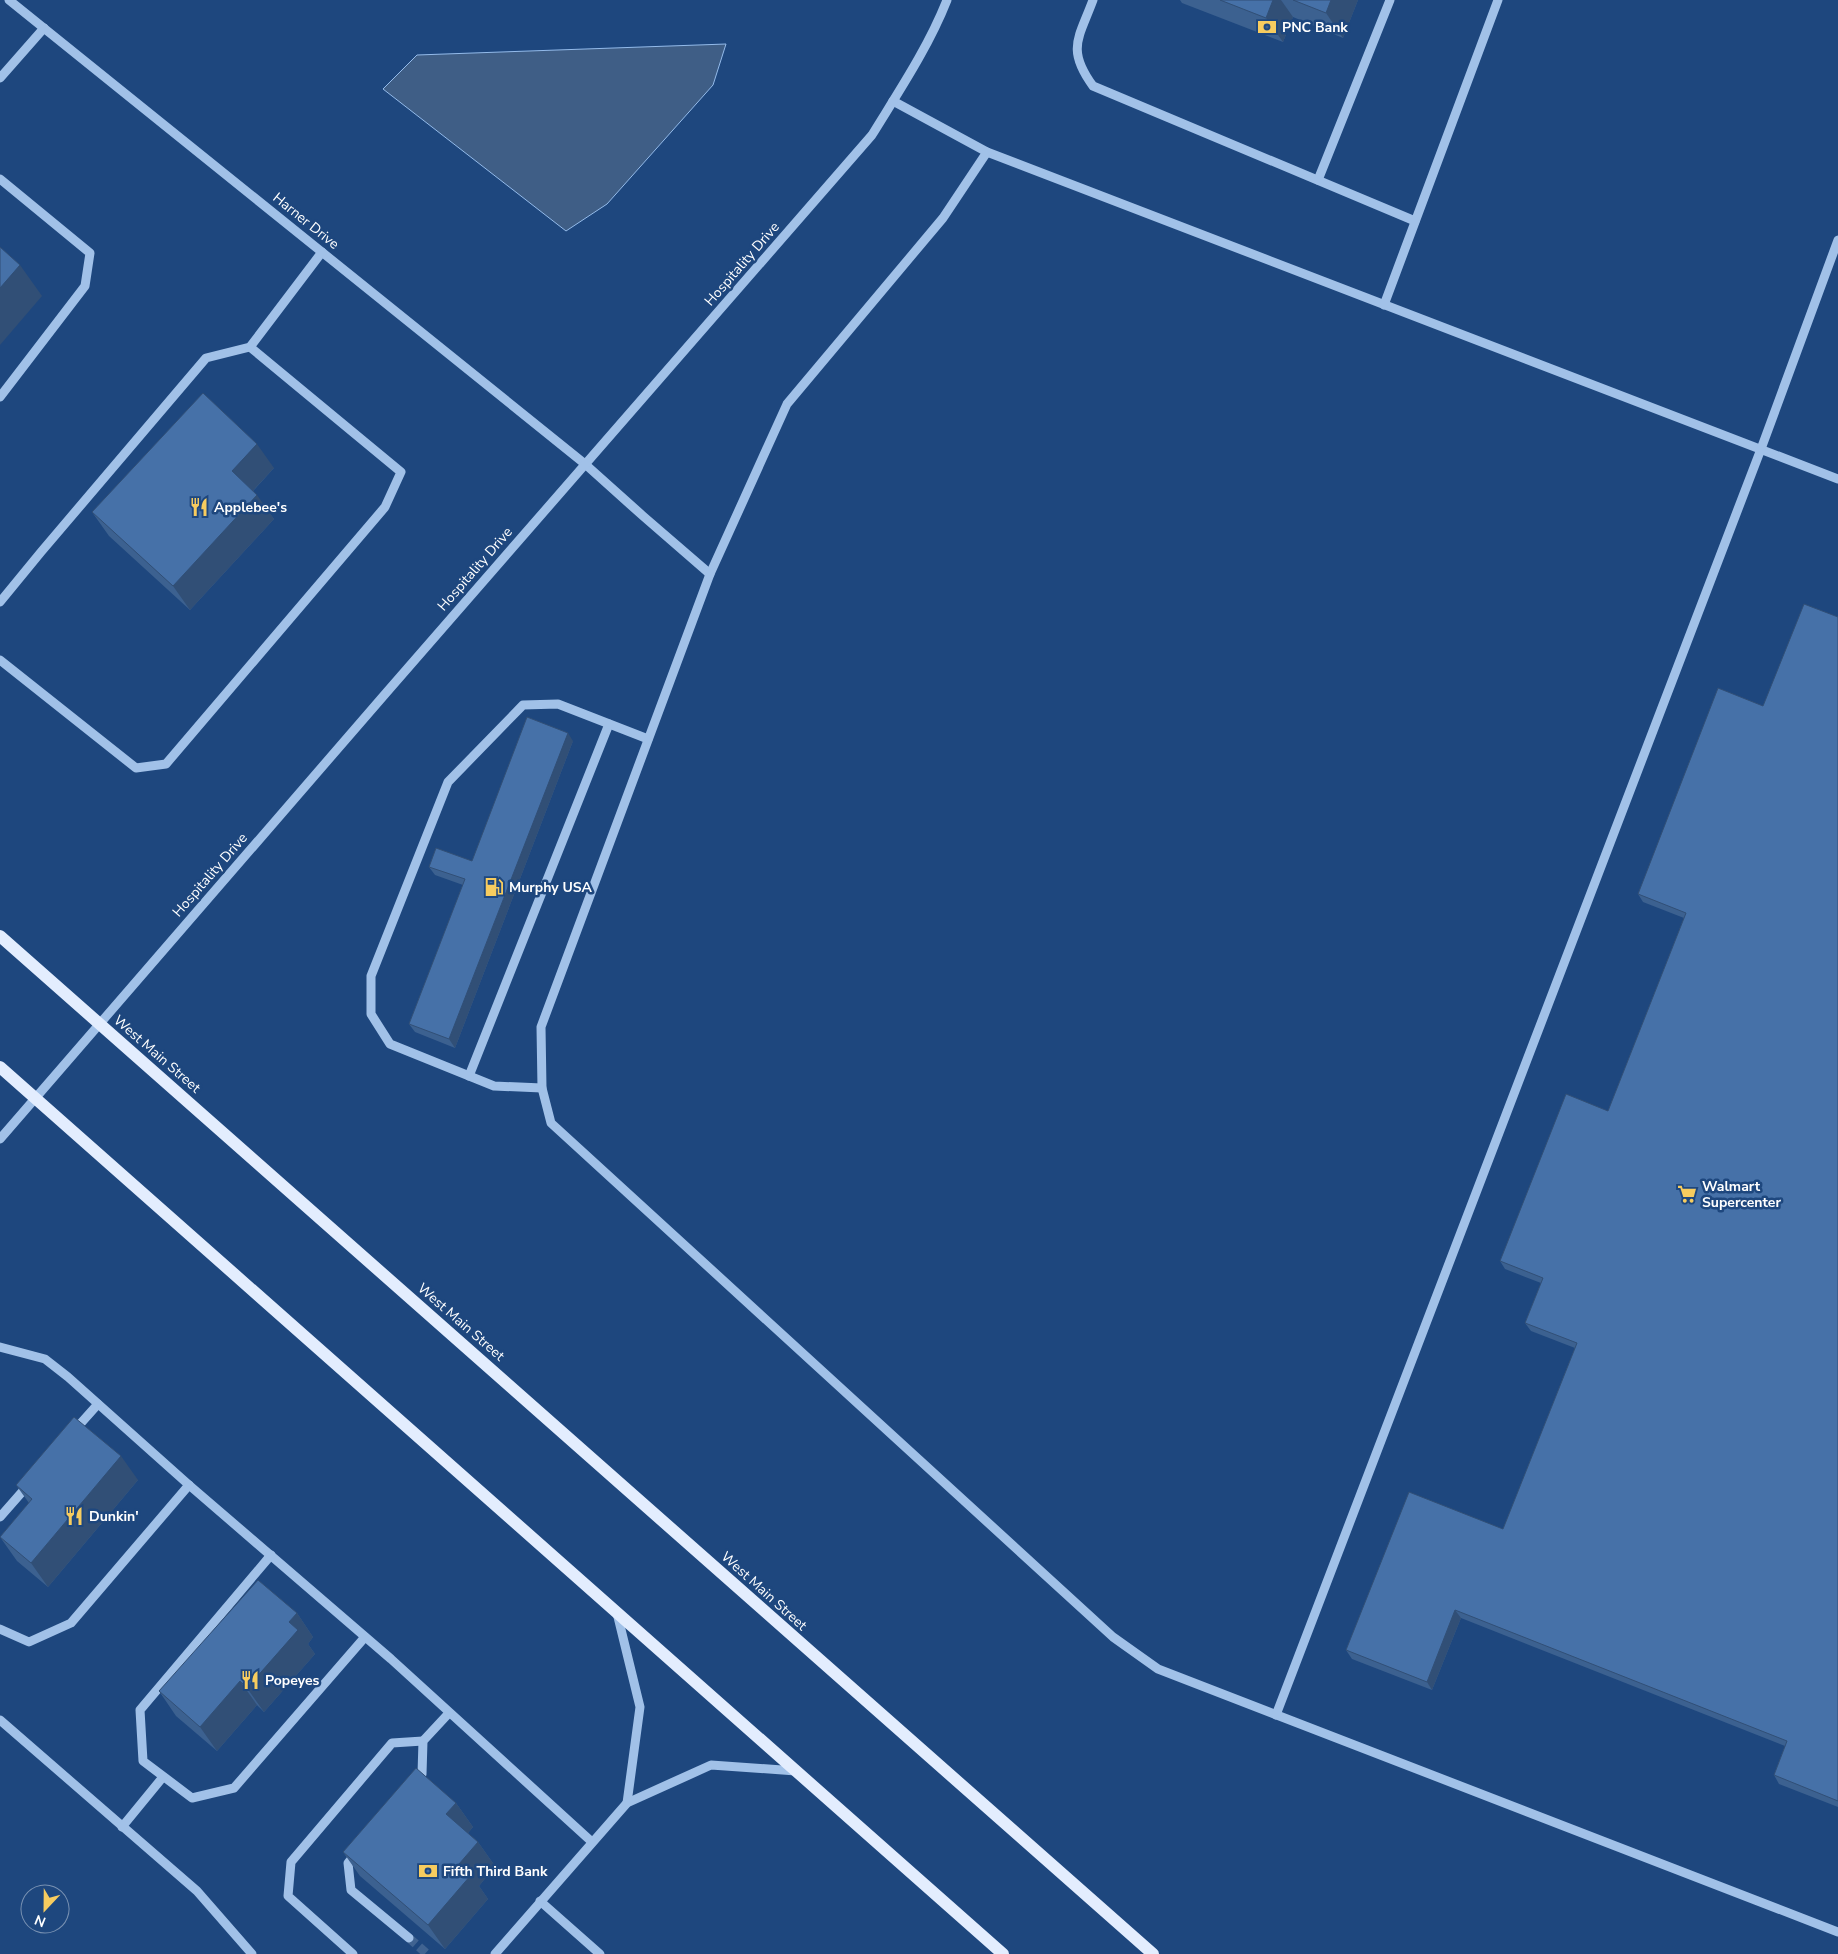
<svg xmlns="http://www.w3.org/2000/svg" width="1838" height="1954" viewBox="0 0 1838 1954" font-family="'Nunito Sans',sans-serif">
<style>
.water{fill:#3f5e86;stroke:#94bbea}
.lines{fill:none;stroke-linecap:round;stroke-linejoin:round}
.minor-tunnel{stroke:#406391;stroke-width:9;stroke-dasharray:9 4.5;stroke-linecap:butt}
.minor{stroke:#a1c1e8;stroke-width:9}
.major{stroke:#e3edfe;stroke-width:12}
.wall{fill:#3c6190}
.shaded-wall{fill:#314f76}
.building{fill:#4671a8;stroke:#314f76}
.labels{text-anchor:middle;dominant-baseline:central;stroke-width:5;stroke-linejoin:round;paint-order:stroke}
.poi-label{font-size:14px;font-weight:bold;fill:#fff;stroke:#1e477e;text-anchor:start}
.street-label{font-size:14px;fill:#fff;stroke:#1e477e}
</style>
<rect width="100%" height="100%" fill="#1e477e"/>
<path class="water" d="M726 44 713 85 607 204 566 231 383 89 417 55Z"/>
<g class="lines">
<path class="minor-tunnel" d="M409 1938 427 1954"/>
<g class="minor">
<path d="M9 0 585 464 643 516 710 574"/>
<path d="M1093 0C1079 38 1066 49 1093 86L1415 221"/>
<path d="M0 78 44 28"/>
<path d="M893 101 987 152 1838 479"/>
<path d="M987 152 943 218 787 404 710 574 541 1027 542 1088 551 1123 1113 1637 1158 1669 1838 1932"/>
<path d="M0 179 90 253 85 286 0 397"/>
<path d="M1318 180 1390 0"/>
<path d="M1384 305 1498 0"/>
<path d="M0 602 41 552 206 358 250 347 322 252"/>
<path d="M0 660 136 768 166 764 385 507 401 472 250 347"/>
<path d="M469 1076 609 724"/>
<path d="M542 1088 494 1086 390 1044 371 1014V976L448 782 523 705 558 704 648 739"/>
<path d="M0 1139 386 693 872 135C899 91 928 48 947 0"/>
<path d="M0 1347 45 1359 68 1377 189 1485 391 1659 592 1842"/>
<path d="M73 1432 98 1404"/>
<path d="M0 1517 29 1484"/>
<path d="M271 1555 140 1710 143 1761 192 1798 234 1788 365 1637"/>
<path d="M617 1613 640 1707 627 1803"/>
<path d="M0 1629 29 1642 71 1623 189 1485"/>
<path d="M1276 1715 1761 449 1838 240"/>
<path d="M0 1720 197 1891 252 1954"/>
<path d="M415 1782 422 1774 423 1741 449 1713"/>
<path d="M122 1827 163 1777"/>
<path d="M356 1853 348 1863 351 1890 409 1938"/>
<path d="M540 1901 600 1954"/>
<path d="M353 1954 288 1896 291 1862 392 1743 423 1741"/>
<path d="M495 1954 627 1803 711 1765 796 1771"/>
</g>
<g class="major">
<path d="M0 936C385 1274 768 1616 1153 1954"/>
<path d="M0 1067 1003 1954"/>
</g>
</g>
<g class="wall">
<path d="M1180 0H1358L1343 38 1293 17 1283 42 1182 3Z"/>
<path d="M274 468 253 491 274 519 190 610 109 536 92 512Z"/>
<path d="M1838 617V1807L1779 1784 1774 1775 1785 1746 1461 1618 1432 1690 1352 1659 1346 1650 1503 1529 1575 1348 1531 1331 1525 1323 1541 1283 1505 1269 1500 1261 1608 1111 1684 918 1643 902 1638 894 1763 706Z"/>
<path d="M573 741 455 1048 415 1032 409 1024 463 885 435 875 429 867 472 861Z"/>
<path d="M138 1480 48 1587 17 1561 0 1537 29 1503 16 1485Z"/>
<path d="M297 1613 313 1637 308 1644 315 1654 264 1712 257 1705 217 1751 176 1716 159 1691Z"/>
<path d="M456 1803 473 1827 468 1833 478 1842 495 1866 479 1886 488 1899 445 1949 360 1876 343 1852Z"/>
</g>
<g class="shaded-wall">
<path d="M1273 0H1281L1293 17 1283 42 1266 18Z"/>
<path d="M1331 0H1358L1343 38 1326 13Z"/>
<path d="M20 265 42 296 0 345V288Z"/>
<path d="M257 444 274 468 249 495 232 471Z"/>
<path d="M257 495 274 519 190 610 173 586Z"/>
<path d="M568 733 573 741 455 1048 449 1039Z"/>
<path d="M121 1456 138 1480 48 1587 31 1563Z"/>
<path d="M1455 1610 1461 1618 1432 1690 1427 1682Z"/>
<path d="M297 1613 313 1637 308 1644 315 1654 264 1712 247 1688 289 1622Z"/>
<path d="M240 1681 257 1705 217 1751 200 1727Z"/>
<path d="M456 1803 473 1827 463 1839 446 1814Z"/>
<path d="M478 1842 495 1866 479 1886 488 1899 445 1949 428 1925 459 1864Z"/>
</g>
<g class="building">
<path d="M1220 0H1273L1266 18Z"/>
<path d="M1293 0H1331L1326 13Z"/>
<path d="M0 247 20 265 0 288Z"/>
<path d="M203 393 257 444 232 471 257 495 173 586 92 512Z"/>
<path d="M1804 604 1838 617V1801L1774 1775 1787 1741 1455 1610 1427 1682 1346 1650 1409 1492 1503 1529 1577 1343 1525 1323 1543 1278 1500 1261 1566 1094 1608 1111 1686 913 1638 894 1718 688 1763 706Z"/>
<path d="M527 717 568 733 449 1039 409 1024 465 879 429 867 436 848 472 861Z"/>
<path d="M74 1417 121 1456 31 1563 0 1537 32 1499 16 1485Z"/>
<path d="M258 1580 297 1613 289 1622 298 1630 247 1688 240 1681 200 1727 159 1691Z"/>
<path d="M416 1768 456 1803 446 1814 478 1842 459 1864 471 1875 428 1925 343 1852Z"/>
</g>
<defs>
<g id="bank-bare" transform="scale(1.5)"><path d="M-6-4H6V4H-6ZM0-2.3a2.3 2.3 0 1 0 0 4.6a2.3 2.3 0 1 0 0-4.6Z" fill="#f7cc5f" stroke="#1e477e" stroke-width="2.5" paint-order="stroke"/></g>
<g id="restaurant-bare" transform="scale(1.5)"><path d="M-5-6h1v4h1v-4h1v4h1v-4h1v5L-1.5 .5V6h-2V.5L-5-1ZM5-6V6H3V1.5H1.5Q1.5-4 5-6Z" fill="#f7cc5f" stroke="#1e477e" stroke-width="2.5" paint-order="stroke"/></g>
<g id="fuel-bare" transform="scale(1.5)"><path d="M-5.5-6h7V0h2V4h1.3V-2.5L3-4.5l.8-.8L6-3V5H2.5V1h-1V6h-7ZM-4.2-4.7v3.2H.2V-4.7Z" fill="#f7cc5f" stroke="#1e477e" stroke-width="2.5" paint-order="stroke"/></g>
<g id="supermarket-bare" transform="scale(1.5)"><path d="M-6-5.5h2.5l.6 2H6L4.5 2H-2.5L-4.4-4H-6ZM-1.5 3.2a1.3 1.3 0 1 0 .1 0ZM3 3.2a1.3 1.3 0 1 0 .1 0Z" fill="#f7cc5f" stroke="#1e477e" stroke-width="2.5" paint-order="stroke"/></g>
</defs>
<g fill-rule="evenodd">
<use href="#bank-bare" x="1267" y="27"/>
<use href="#restaurant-bare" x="199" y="507"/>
<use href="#fuel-bare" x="494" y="887"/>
<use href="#supermarket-bare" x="1687" y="1194"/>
<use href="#restaurant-bare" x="74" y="1516"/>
<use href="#restaurant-bare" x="250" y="1680"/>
<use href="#bank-bare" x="428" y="1871"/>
</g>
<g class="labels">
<g class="poi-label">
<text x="1282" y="27">PNC Bank</text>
<text x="214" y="507">Applebee's</text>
<text x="509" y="887">Murphy USA</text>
<text x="1702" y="1186">Walmart<tspan x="1702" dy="16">Supercenter</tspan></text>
<text x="89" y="1516">Dunkin'</text>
<text x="265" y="1680">Popeyes</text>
<text x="443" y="1871">Fifth Third Bank</text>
</g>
<g class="street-label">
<text transform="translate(306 221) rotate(39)">Harner Drive</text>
<text transform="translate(742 264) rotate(-49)">Hospitality Drive</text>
<text transform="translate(475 569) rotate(-49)">Hospitality Drive</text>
<text transform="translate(210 875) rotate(-49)">Hospitality Drive</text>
<text transform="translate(157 1054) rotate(41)">West Main Street</text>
<text transform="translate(461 1322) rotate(41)">West Main Street</text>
<text transform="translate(764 1591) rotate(42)">West Main Street</text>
</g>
</g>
<g transform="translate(45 1909) rotate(202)"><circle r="24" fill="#1e477e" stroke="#7891b2"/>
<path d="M0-4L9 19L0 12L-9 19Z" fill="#f7cc5f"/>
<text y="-8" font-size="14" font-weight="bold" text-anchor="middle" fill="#ffffff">N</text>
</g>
</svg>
